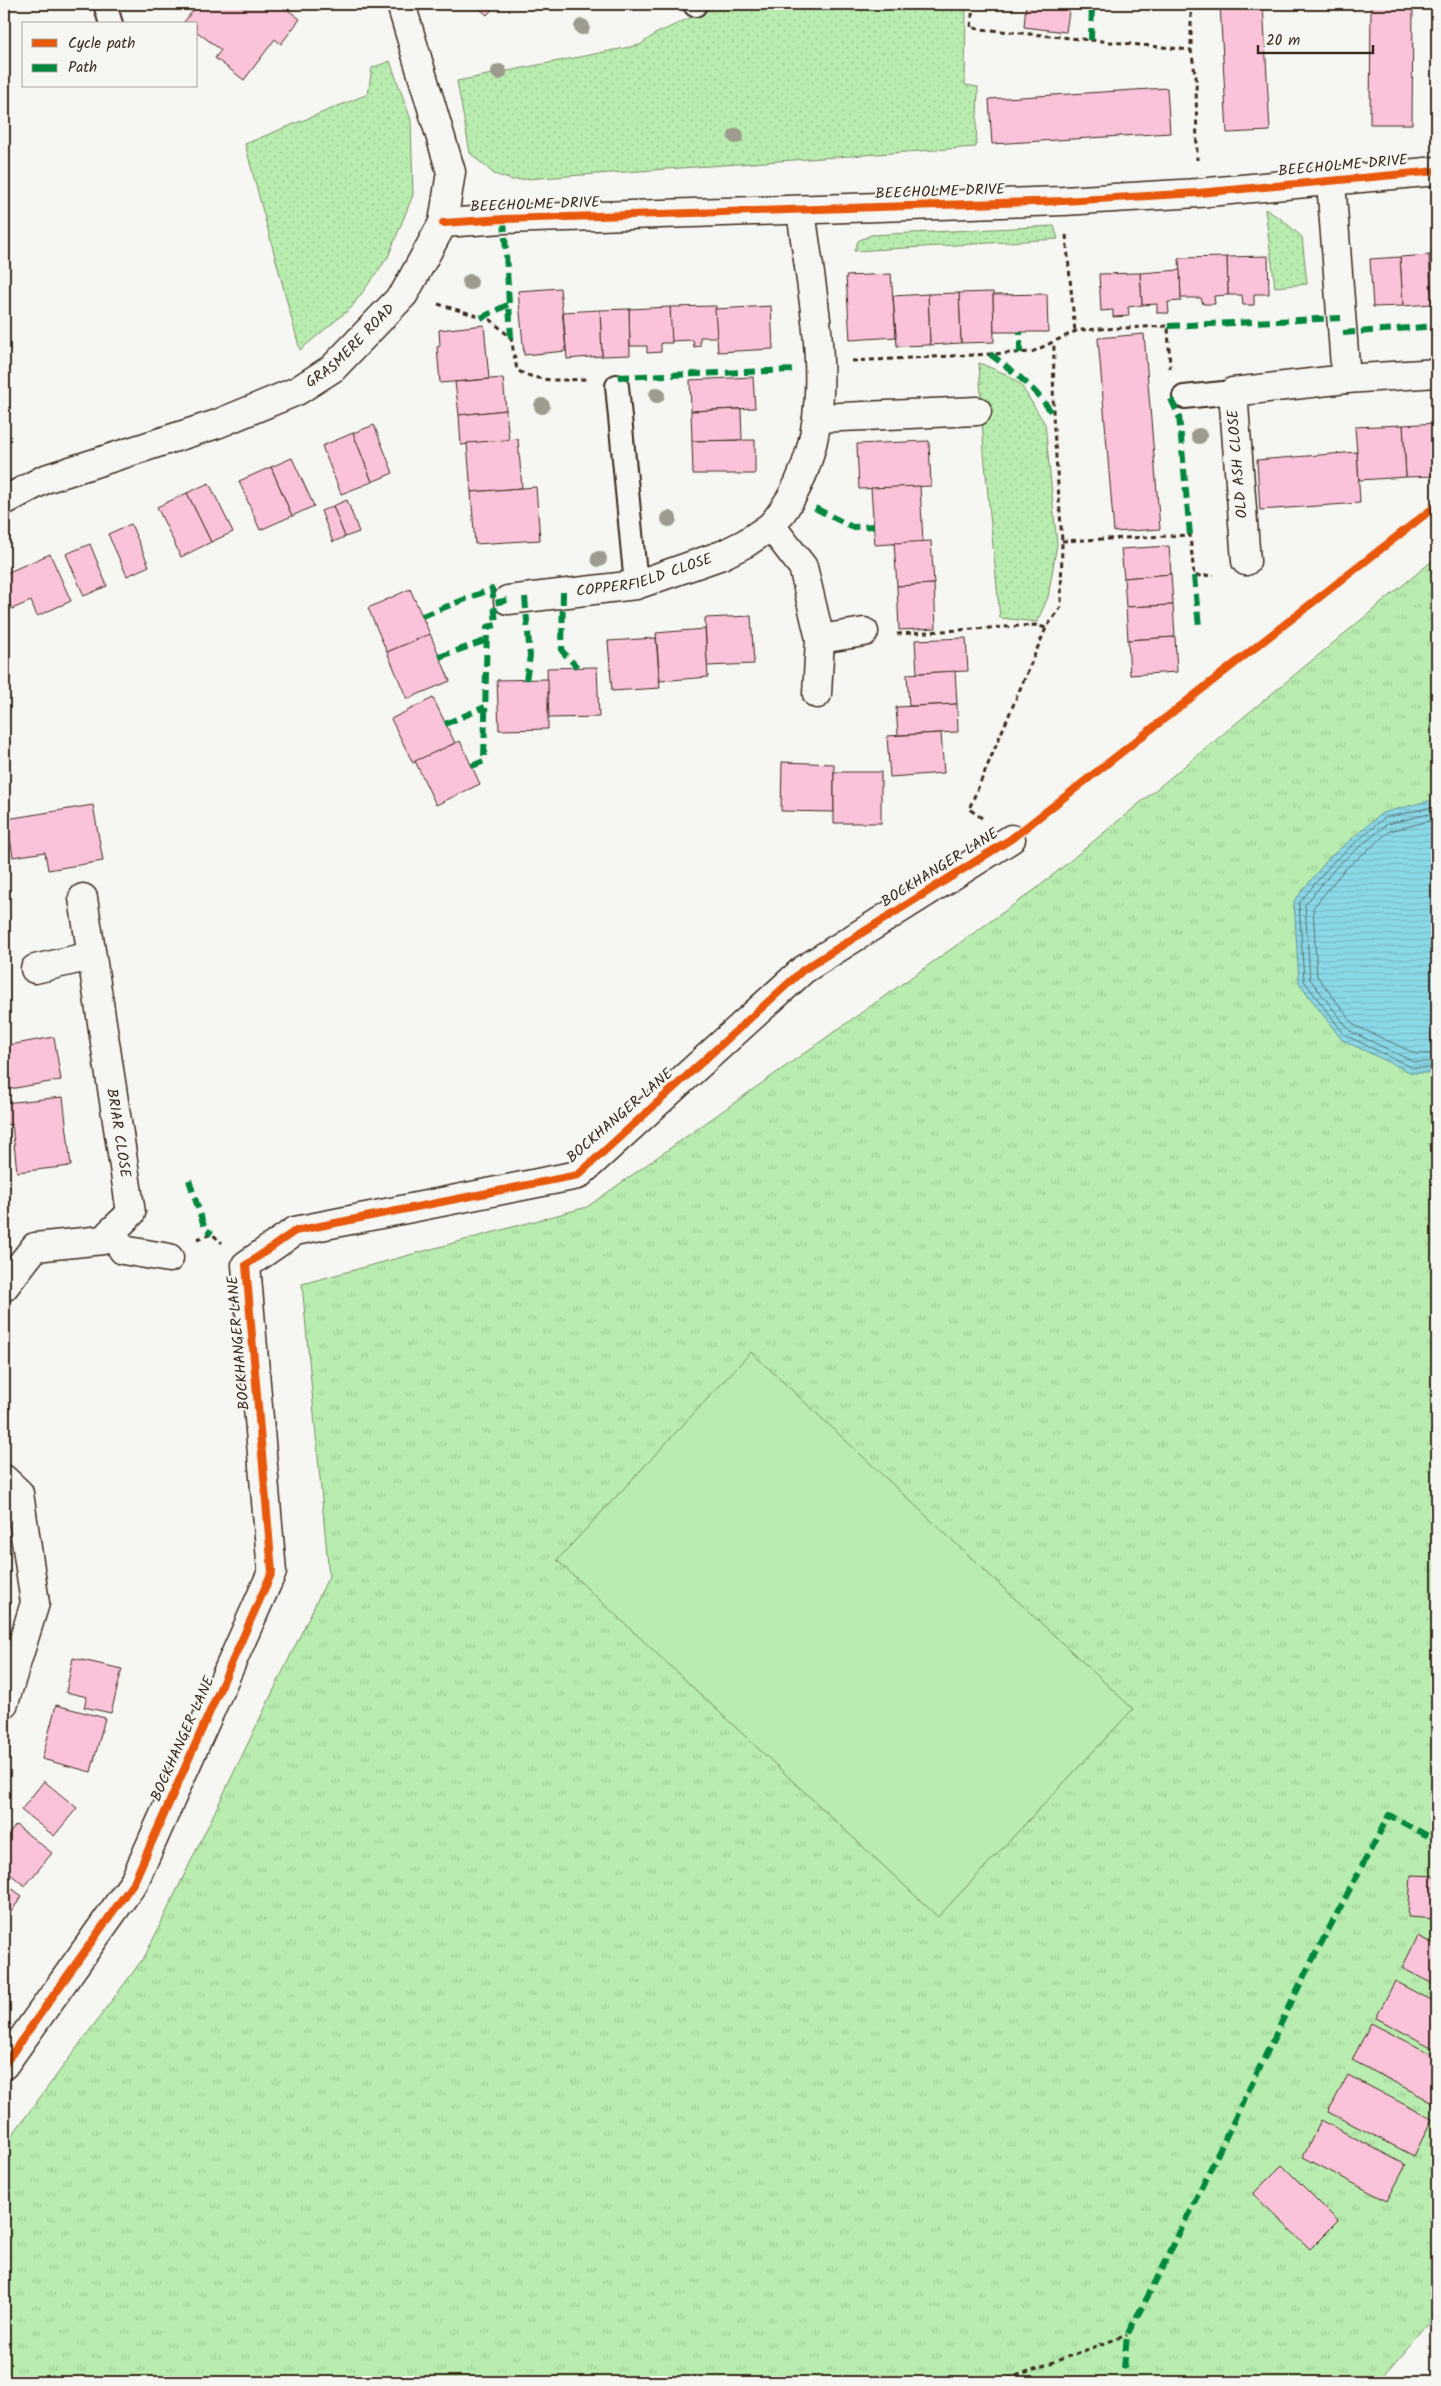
<svg xmlns="http://www.w3.org/2000/svg" width="1441" height="2386" viewBox="0 0 1441 2386" font-family="Kalam,sans-serif">
<style>
.grass{fill:url(#grass-dots);stroke:#7a8c66}
.park{fill:url(#park-tufts);stroke:#7a8c66}
.garden{fill:#b8edaf;stroke:#7a8c66}
.water{fill:url(#water-rules);stroke:#6a9397}
.lines{fill:none;stroke-linecap:round;stroke-linejoin:round}
.shore{stroke:#5b706f;stroke-width:1}
.building{fill:#fbc3d9;stroke:#3b2a1e}
.service-casing{stroke:#3b2a1e;stroke-width:26}
.minor-casing{stroke:#3b2a1e;stroke-width:31}
.path{stroke:#3b2a1e;stroke-width:3;stroke-dasharray:5 4;stroke-linecap:butt}
.service{stroke:#f6f6f2;stroke-width:22}
.minor{stroke:#f6f6f2;stroke-width:28}
.quiet{stroke:#00873e;stroke-width:6;stroke-dasharray:12 6;stroke-linecap:butt}
.cycleway-casing{stroke:#f6f6f2;stroke-width:11}
.cycleway{stroke:#e8590c;stroke-width:8}
.tree{fill:#9d9b8d}
.labels{text-anchor:middle;dominant-baseline:central;stroke-width:4;stroke-linejoin:round;paint-order:stroke}
.street-label{font-size:15px;fill:#3b2a1e;stroke:#f6f6f2}
</style>
<defs>
<pattern id="grass-dots" width="8" height="8" patternUnits="userSpaceOnUse" patternTransform="scale(1.25)"><rect width="8" height="8" fill="#b8edaf"/><path d="M2 2h.1M6 6h.1" fill="none" stroke="#9fcb96" stroke-width="1.8" stroke-linecap="round"/></pattern>
<pattern id="park-tufts" width="24" height="20" patternUnits="userSpaceOnUse" patternTransform="scale(1.25)"><rect width="24" height="20" fill="#b8edaf"/><path d="M3 7l-1-3M5 7V3M7 7l1-3M15 17l-1-3M17 17v-4M19 17l1-3" fill="none" stroke="#9fcb96"/></pattern>
<pattern id="water-rules" width="6" height="5" patternUnits="userSpaceOnUse" patternTransform="scale(1.25)"><rect width="6" height="5" fill="#8ad9e8"/><path d="M0 2.5h6" fill="none" stroke="#78bac7"/></pattern>
</defs>
<rect width="100%" height="100%" fill="#f6f6f2"/>
<filter id="ink" filterUnits="userSpaceOnUse"><feTurbulence type="fractalNoise" baseFrequency=".02" numOctaves="2"/><feDisplacementMap in="SourceGraphic" scale="10" xChannelSelector="R" yChannelSelector="G"/><feConvolveMatrix kernelMatrix="1 2 1 2 8 2 1 2 1" color-interpolation-filters="sRGB"/></filter>
<g filter="url(#ink)">
<g class="grass">
<path d="M720 4H966L965 85 978 87 976 147 512 180 494 174 470 153 457 81 640 45 655 34Z"/>
<path d="M390 61 411 120 413 195 388 257 351 308 300 350 245 144 368 94 372 68Z"/>
<path d="M1265 209 1281 219 1302 237 1307 284 1275 287Z"/>
<path d="M1054 226 1058 239 854 251 858 241 871 235Z"/>
<path d="M979 363 1006 374 1021 385 1045 424 1057 544 1048 597 1037 622 1000 618 984 453Z"/>
</g>
<path class="park" d="M1437 557V2314L1379 2382H4V2146L145 1956 329 1576 302 1284 587 1207 1036 889Z"/>
<path class="garden" d="M751 1352 1133 1709 938 1917 557 1560Z"/>
<path class="water" d="M1428 801H1437V1073H1412L1342 1040 1299 983 1294 901 1329 858 1382 813Z"/>
<g class="lines">
<g class="shore">
<path d="M1437 806 1384 818 1333 862 1299 903 1304 981 1345 1035 1413 1068H1437"/>
<path d="M1437 812 1387 824 1337 866 1305 905 1310 979 1350 1031 1414 1062H1437"/>
<path d="M1437 819 1390 831 1343 871 1313 908 1317 976 1354 1025 1416 1054H1437"/>
</g>
</g>
<g class="building">
<path d="M198 4H280L300 19 281 44 275 39 244 80 215 58 221 50 196 31V24L184 22Z"/>
<path d="M474 4H497L487 15Z"/>
<path d="M1026 4H1070L1066 32 1024 27Z"/>
<path d="M1220 4H1263L1270 131 1227 133Z"/>
<path d="M1371 4H1413L1412 124H1370Z"/>
<path d="M1167 88 1170 133 992 144 989 99Z"/>
<path d="M1429 255H1437V304H1432Z"/>
<path d="M1429 255 1432 304 1403 306 1400 257Z"/>
<path d="M1268 256 1269 294H1254V305H1243L1242 295H1228L1227 257Z"/>
<path d="M1227 257 1228 295 1214 296 1215 304H1203L1201 298H1181L1179 258Z"/>
<path d="M1400 257 1403 306 1373 307 1370 259Z"/>
<path d="M1180 270 1181 301 1168 302 1169 313H1157V304L1142 305 1140 273Z"/>
<path d="M1140 273 1142 305 1128 307 1129 316 1113 317V310L1101 311 1099 274Z"/>
<path d="M891 274 896 337 850 340 846 276Z"/>
<path d="M560 288 566 351 524 355 518 291Z"/>
<path d="M993 292 994 342 961 343 959 293Z"/>
<path d="M959 293 961 343 930 345 928 294Z"/>
<path d="M928 294 930 345 897 346 893 296Z"/>
<path d="M1047 294 1048 332H994L993 295Z"/>
<path d="M716 306 717 337H700V346L694 347 693 340 671 341 670 307Z"/>
<path d="M771 306 773 349 718 352 715 309Z"/>
<path d="M670 307 672 343H661V352L647 353V346H630L629 309Z"/>
<path d="M629 309 630 355 602 356 600 310Z"/>
<path d="M600 310 602 356 567 359 563 312Z"/>
<path d="M484 325 489 379 440 383 437 347 440 346 439 330Z"/>
<path d="M1144 334 1160 529 1114 532 1098 338Z"/>
<path d="M753 377 755 408 691 411 690 380Z"/>
<path d="M503 378 506 410 459 415 455 382Z"/>
<path d="M741 409 742 440 692 441 691 411Z"/>
<path d="M506 410 509 440 461 445 459 415Z"/>
<path d="M1437 423V476L1406 477 1403 425Z"/>
<path d="M374 425 393 473 372 482 353 433Z"/>
<path d="M1403 425 1406 477 1359 480 1355 427Z"/>
<path d="M353 433 372 482 341 494 322 446Z"/>
<path d="M518 439 522 488 471 492 467 443Z"/>
<path d="M755 440V474H693L692 441Z"/>
<path d="M929 441 931 486 859 489 857 444Z"/>
<path d="M1357 452 1360 503 1260 510 1257 460Z"/>
<path d="M292 458 314 506 292 516 271 467Z"/>
<path d="M271 467 292 516 260 530 239 481Z"/>
<path d="M209 483 233 532 211 542 187 493Z"/>
<path d="M920 486 923 542 875 545 871 488Z"/>
<path d="M536 487 540 540 475 544 471 492Z"/>
<path d="M187 493 211 542 181 557 157 507Z"/>
<path d="M347 500 359 532 345 537 333 506Z"/>
<path d="M333 506 345 537 333 542 321 511Z"/>
<path d="M131 524 149 566 127 576 108 534Z"/>
<path d="M931 541 934 584 897 586 894 543Z"/>
<path d="M90 544 107 586 84 596 66 554Z"/>
<path d="M1169 546 1171 574 1124 578 1121 549Z"/>
<path d="M50 554 71 601 37 616 31 601 12 609 4 592V574Z"/>
<path d="M1171 574 1173 605 1126 607 1124 578Z"/>
<path d="M934 584 936 628 899 630 897 586Z"/>
<path d="M410 589 430 634 387 652 368 608Z"/>
<path d="M1173 605 1175 637 1128 640 1126 607Z"/>
<path d="M751 616 754 664 707 666 705 618Z"/>
<path d="M705 629 708 677 660 681 656 633Z"/>
<path d="M430 634 450 681 407 699 387 652Z"/>
<path d="M1175 637 1177 672 1130 675 1128 640Z"/>
<path d="M656 638 660 688 612 691 608 641Z"/>
<path d="M966 638 968 671 917 673 915 640Z"/>
<path d="M597 667 599 717 549 718 547 668Z"/>
<path d="M955 671 957 704 909 706 907 674Z"/>
<path d="M548 679V729L499 730 497 680Z"/>
<path d="M433 698 455 743 413 763 391 719Z"/>
<path d="M957 704 958 732 898 735 896 707Z"/>
<path d="M941 733 944 773 890 777 887 736Z"/>
<path d="M460 741 480 784 436 805 415 761Z"/>
<path d="M782 762 834 764V812L781 811Z"/>
<rect x="834" y="772" width="47" height="51"/>
<path d="M93 805 103 861 48 870 45 852 13 857 7 819Z"/>
<path d="M54 1037 61 1080 4 1090V1046Z"/>
<path d="M63 1097 71 1166 17 1172 12 1124 4 1125V1103Z"/>
<path d="M73 1658 122 1669 111 1713 84 1707 87 1697 66 1692Z"/>
<path d="M56 1705 105 1718 91 1772 42 1759Z"/>
<path d="M44 1781 77 1808 54 1836 21 1810Z"/>
<path d="M16 1825 52 1853 25 1886 4 1869V1840Z"/>
<path d="M1411 1875 1437 1876V1919L1408 1917Z"/>
<path d="M4 1883 22 1896 4 1922Z"/>
<path d="M1418 1936 1437 1946V1986L1402 1968Z"/>
<path d="M1395 1981 1437 2003V2050L1376 2018Z"/>
<path d="M1371 2023 1437 2057 1436 2104 1352 2060Z"/>
<path d="M1348 2075 1432 2119 1414 2156 1328 2112Z"/>
<path d="M1321 2120 1406 2165 1387 2201 1303 2157Z"/>
<path d="M1282 2165 1338 2221 1310 2249 1253 2194Z"/>
</g>
<g class="lines">
<g class="service-casing">
<g id="service">
<path d="M105 4 111 24"/>
<path d="M695 4V5"/>
<path d="M617 386 636 585"/>
<path d="M1184 397 1233 392"/>
</g>
</g>
<g class="minor-casing">
<g id="minor">
<path d="M801 210C814 315 847 438 771 526L803 567 820 639 864 632"/>
<path d="M443 223 504 219 1063 201 1198 193 1437 171"/>
<path d="M1346 379 1437 373"/>
<path d="M819 418 977 411"/>
<path id="s1" d="M4 501 45 479 217 424 297 391 333 368 404 294 443 223 451 172 401 4"/>
<path d="M1246 561 1233 392 1346 379 1331 182"/>
<path id="s2" d="M508 600 636 585 722 555 746 543 771 526"/>
<path d="M817 694 820 639"/>
<path d="M35 969 91 956"/>
<path d="M111 1232 123 1250 169 1258"/>
<path d="M4 1287 35 1247 103 1240 131 1213 83 898"/>
<path d="M4 1479 19 1493 35 1603 4 1703"/>
<path d="M4 2065 134 1882 272 1572 246 1265 295 1231 578 1175 803 970 1011 839"/>
</g>
</g>
<g class="path">
<path d="M973 4 971 28 1191 50"/>
<path d="M1191 4V50L1196 78 1197 160"/>
<path d="M1066 235 1075 332"/>
<path d="M438 304 491 320 511 338 517 370C539 383 562 380 587 379"/>
<path d="M852 361 1032 352 1078 330 1168 326 1170 368"/>
<path d="M1062 541 1190 535 1194 576 1214 575"/>
<path d="M897 634 1035 625 1046 628"/>
<path d="M982 818 969 809 1046 628 1061 607 1062 541 1053 415 1054 342"/>
<path d="M197 1239 212 1234 222 1243"/>
<path d="M999 2382 1127 2335"/>
</g>
<use href="#service" class="service"/>
<use href="#minor" class="minor"/>
<g class="quiet">
<path d="M1091 40 1092 4"/>
<path d="M504 219 511 338"/>
<path d="M481 318 509 304"/>
<path d="M1168 326 1341 318"/>
<path d="M1343 333 1437 326"/>
<path d="M1020 353V332"/>
<path d="M990 354C1014 372 1037 389 1053 415"/>
<path d="M618 377 795 370"/>
<path d="M1171 399 1179 416 1190 535"/>
<path d="M815 508 852 527 874 526"/>
<path d="M1194 576 1199 627"/>
<path d="M563 592 562 651 577 667"/>
<path d="M525 597 530 656 526 680"/>
<path d="M422 616 492 589 494 603"/>
<path d="M439 657 487 640"/>
<path d="M445 724 485 707"/>
<path d="M472 766 484 761 487 627 496 625 494 603 508 600"/>
<path d="M189 1180 205 1229 212 1234"/>
<path d="M1124 2369 1127 2335 1155 2283 1305 1974 1389 1815 1437 1841"/>
</g>
<g class="cycleway-casing">
<g id="cycleway">
<path d="M443 223 504 219 1063 201 1198 193 1437 171"/>
<path d="M4 2065 134 1882 272 1572 246 1265 295 1231 578 1175 803 970 1011 839 1437 505"/>
</g>
</g>
<use href="#cycleway" class="cycleway"/>
</g>
<g class="tree">
<circle cx="582" cy="27" r="8"/>
<circle cx="499" cy="72" r="8"/>
<circle cx="736" cy="136" r="8"/>
<circle cx="470" cy="282" r="8"/>
<circle cx="657" cy="395" r="8"/>
<circle cx="542" cy="406" r="8"/>
<circle cx="1199" cy="436" r="8"/>
<circle cx="669" cy="519" r="8"/>
<circle cx="599" cy="559" r="8"/>
</g>
</g>
<g class="labels">
<g class="street-label">
<text transform="translate(1343 166) rotate(-5)">BEECHOLME DRIVE</text>
<text transform="translate(940 192) rotate(-2)">BEECHOLME DRIVE</text>
<text transform="translate(535 205) rotate(-2)">BEECHOLME DRIVE</text>
<text stroke="none"><textPath href="#s1" startOffset="384">GRASMERE ROAD</textPath></text>
<text transform="translate(1238 464) rotate(-95)">OLD ASH CLOSE</text>
<text stroke="none"><textPath href="#s2" startOffset="139">COPPERFIELD CLOSE</textPath></text>
<text transform="translate(940 868) rotate(-32)">BOCKHANGER LANE</text>
<text transform="translate(620 1116) rotate(-41)">BOCKHANGER LANE</text>
<text transform="translate(118 1133) rotate(81)">BRIAR CLOSE</text>
<text transform="translate(239 1343) rotate(-95)">BOCKHANGER LANE</text>
<text transform="translate(183 1739) rotate(-66)">BOCKHANGER LANE</text>
</g>
</g>
<rect width="1441" height="2386" fill="none" stroke="#f6f6f2" stroke-width="20"/>
<rect x="10" y="10" width="1421" height="2366" fill="none" stroke="#3b2a1e" stroke-width="2" filter="url(#ink)"/>
<rect x="22" y="22" width="175" height="65" fill="#f6f6f2" stroke="#aba49d"/>
<rect x="32" y="39" width="25" height="8" fill="#e8590c" stroke="#aba49d"/>
<text x="68" y="48" font-size="15" fill="#3b2a1e">Cycle path</text>
<rect x="32" y="64" width="25" height="8" fill="#00873e" stroke="#aba49d"/>
<text x="68" y="72" font-size="15" fill="#3b2a1e">Path</text>
<path d="M1258 45v8h115v-8" fill="none" stroke="#3b2a1e" stroke-width="2.5"/>
<text x="1266" y="45" font-size="15" fill="#3b2a1e" stroke="#f6f6f2" stroke-width="4" paint-order="stroke">20 m</text>
</svg>
